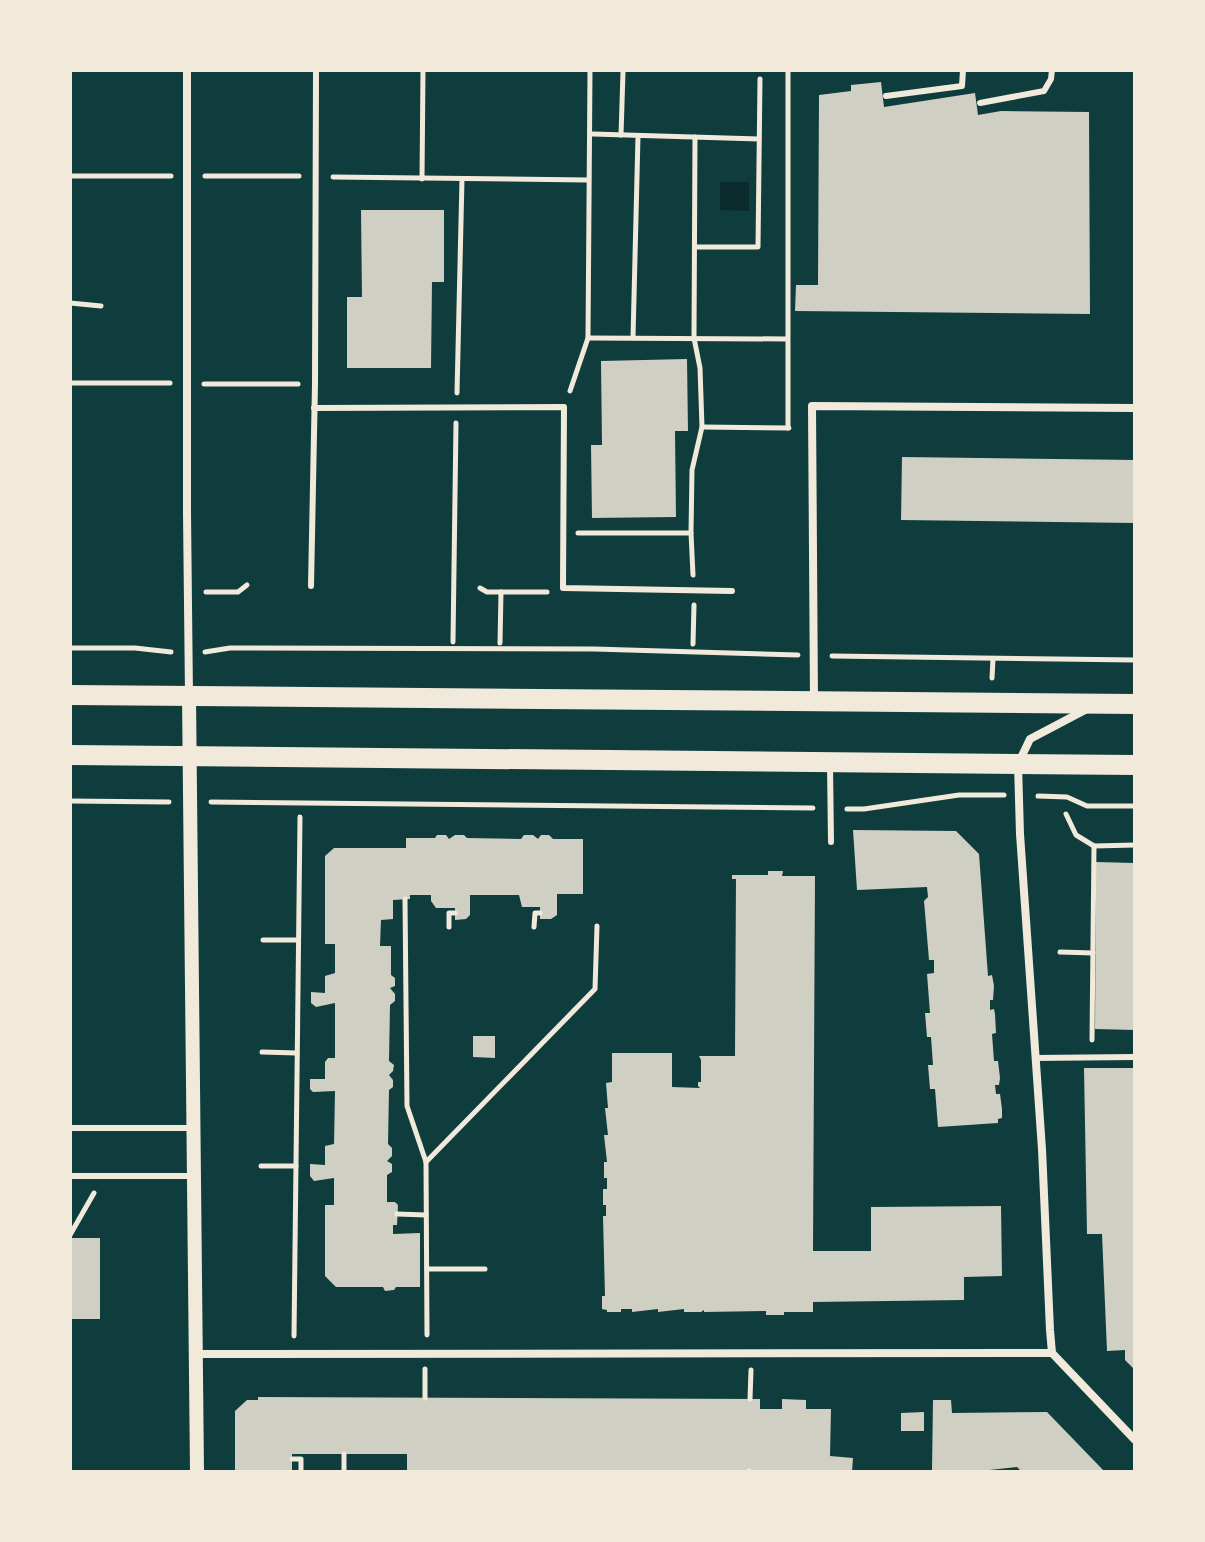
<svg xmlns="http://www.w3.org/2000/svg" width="1205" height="1542" viewBox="0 0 1205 1542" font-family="Commissioner,sans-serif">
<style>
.water{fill:#0a2a2b}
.building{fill:#cfcfc3}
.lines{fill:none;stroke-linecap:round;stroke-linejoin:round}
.path{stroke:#f1e9da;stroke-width:5}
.service{stroke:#f1e9da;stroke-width:6}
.minor{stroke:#f1e9da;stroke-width:8}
.tertiary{stroke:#f1e9da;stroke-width:14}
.primary{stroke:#f1e9da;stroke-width:20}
</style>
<rect width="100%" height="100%" fill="#0f3d3e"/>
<path class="water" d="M720 182H749V211L720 210Z"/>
<g class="building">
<path d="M881 82 884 107 975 93 978 115 1001 111 1089 112 1090 314 795 311 796 285H818L819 95 851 91V85Z"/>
<path d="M361 210H444V282H432L431 368H347V297H362Z"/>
<path d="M687 359 688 431H675L676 517 592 518 591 445H602L601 361Z"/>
<path d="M902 457 1135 460V523L901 520Z"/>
<path d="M853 830 956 831 979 854 988 976 992 975 994 986 993 1000H990V1010L994 1009 995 1014 996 1033 992 1034 994 1061H998L1000 1078 999 1085H995L996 1094H1000L1002 1109V1118L998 1119V1123L938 1127 935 1089H930L928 1065H933L931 1037H927L925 1013H930L927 974 934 973V960H929L924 901 928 897 927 887 857 890Z"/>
<path d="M437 835H446L449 839 455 835H464L467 838 521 839 524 835H533L538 839 541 835H549L553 839H583V894H557V915L551 919H540V907H522L519 895H470V915L466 919 455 920V908H436L431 901V895H410V899L393 900V919L381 920 380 946H391V975L395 978V986L390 988 395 994V1001L390 1005 389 1061 394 1065 393 1071 389 1075 393 1080V1087L389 1090 388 1144 392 1148V1156L387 1161 392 1164V1172L387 1175V1202H395L398 1205 397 1225H393V1234L420 1233V1287H396L394 1290 385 1291 383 1287H336L325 1276V1205H334V1178L314 1181 310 1176V1164L325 1165V1146L334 1144 335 1091 313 1092 310 1089V1079H325V1062L328 1058H335V1003L316 1007 311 1003V992L325 993V976L335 973V944H325V856L334 848H406V838H435Z"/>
<path d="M1096 862 1135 863V1030L1095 1029Z"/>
<path d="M768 871H783L782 876H815L813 1251H871V1207L1001 1206 1002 1276 964 1277V1300L813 1302V1312H784V1315H766V1311L704 1312V1310L701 1312H684V1309L658 1312V1309L632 1312V1309H621V1312H607V1310L602 1309V1296H605L603 1216H606V1205H603V1189H607V1178H604V1162H607L604 1135H608L605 1108H608L606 1083 612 1082V1053H672V1087L700 1088 698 1086V1082H701V1060L699 1056H735L736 879H732V875H768Z"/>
<path d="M473 1036H495V1058L473 1057Z"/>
<path d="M1084 1068H1135V1370L1125 1360V1350L1107 1351 1102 1234H1087Z"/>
<rect x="70" y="1238" width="30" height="81"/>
<path d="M258 1397 760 1399V1409H782V1399L806 1400V1409H831L830 1456 853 1458 852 1472H407V1454H292V1472H235V1411L247 1400H258Z"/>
<path d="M933 1400H951L952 1413 1047 1412 1105 1472H1022L1017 1467 971 1472 932 1470Z"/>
<path d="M924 1412V1431H901V1413Z"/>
</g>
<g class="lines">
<g class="path">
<path d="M593 134 759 139"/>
<path d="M621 135 623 72"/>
<path d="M70 176H171"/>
<path d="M205 176H299"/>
<path d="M333 177 588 180"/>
<path d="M422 179 423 70"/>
<path d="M695 247H758L760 79"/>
<path d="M70 303 101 306"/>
<path d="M588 338 787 339"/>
<path d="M633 338 638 136"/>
<path d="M70 383H170"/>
<path d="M204 384H298"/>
<path d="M570 391 588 338 590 71"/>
<path d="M457 393 462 179"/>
<path d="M702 427 789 428"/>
<path d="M788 428V70"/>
<path d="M578 533H691L692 470 702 427 700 368 694 338 695 137"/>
<path d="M691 533 693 575"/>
<path d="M480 588 487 592H547"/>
<path d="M206 592H238L247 585"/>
<path d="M453 642 456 423"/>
<path d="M500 643 501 592"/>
<path d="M693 644 694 605"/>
<path d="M70 648H135L171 652"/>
<path d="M205 652 230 648 594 649 798 655"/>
<path d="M832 656 1135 660"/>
<path d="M992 678 993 659"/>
<path d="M1038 796 1067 797 1087 806H1135"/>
<path d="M70 801 169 802"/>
<path d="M211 802 813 808"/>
<path d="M847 809H864L959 795H1004"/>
<path d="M1066 814 1076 835 1094 846"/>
<path d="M405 899 407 1106 426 1162 427 1335"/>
<path d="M449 927V913H455"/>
<path d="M534 927 535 913H540"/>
<path d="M263 940H298"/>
<path d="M1060 952 1093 953"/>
<path d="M1092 1040 1094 846 1135 845"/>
<path d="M262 1052 297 1053"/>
<path d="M426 1162 595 989 597 926"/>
<path d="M261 1166H296"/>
<path d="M397 1214 426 1215"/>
<path d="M70 1235 94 1193"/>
<path d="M428 1269H485"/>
<path d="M294 1336 300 817"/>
<path d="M425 1398V1369"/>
<path d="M750 1399 751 1370"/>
<path d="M292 1459H301V1472"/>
<path d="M344 1472V1454"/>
<path d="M749 1472V1471"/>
</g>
<g class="service">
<path d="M886 96 962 86 963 70"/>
<path d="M980 103 1044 91 1051 79 1052 70"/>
<path d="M314 408 564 407 563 588 732 591"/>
<path d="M311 586 315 384 316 70"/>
<path d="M830 765 831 842"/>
<path d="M1035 1058 1135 1057"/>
<path d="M70 1128H191"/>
<path d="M70 1176H194"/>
</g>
<g class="minor">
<path d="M187 70V513L189 695"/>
<path d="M814 701 812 406 1135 408"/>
<path d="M1087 709 1030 739 1018 764 1020 834 1042 1149 1050 1330 1052 1353 1135 1440"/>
<path d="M197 1354 1052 1353"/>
</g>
<path class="tertiary" d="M189 696 197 1472"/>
<g class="primary">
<path d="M70 695 1135 704"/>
<path d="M70 755 1135 765"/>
</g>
</g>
<rect width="1205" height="1542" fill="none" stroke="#f1e9da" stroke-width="144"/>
</svg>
